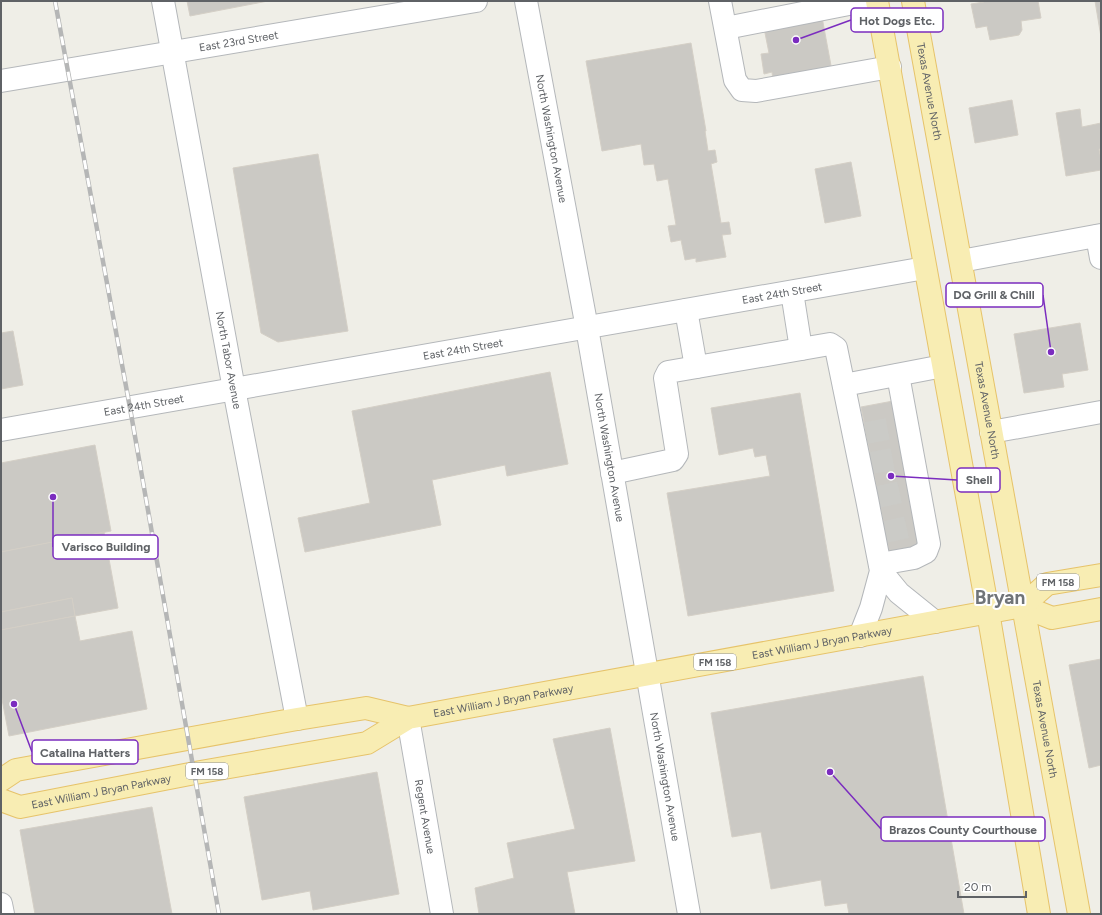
<svg xmlns="http://www.w3.org/2000/svg" width="1102" height="915" viewBox="0 0 1102 915" font-family="Figtree,sans-serif">
<style>
.building{fill:#cbc9c4;stroke:#d4cfc6}
.lines{fill:none;stroke-linecap:round;stroke-linejoin:round}
.minor-tunnel{stroke:#cbcbc7;stroke-width:22;stroke-dasharray:22 11;stroke-linecap:butt}
.minor-casing{stroke:#b4b7ba;stroke-width:24}
.major-casing{stroke:#e6c36a;stroke-width:24}
.minor{stroke:#fff;stroke-width:22}
.major{stroke:#f8edb3;stroke-width:22}
.rail-casing{stroke:#b5b6b6;stroke-width:4.5}
.rail{stroke:#fff;stroke-width:3;stroke-dasharray:9;stroke-linecap:butt}
.labels{text-anchor:middle;dominant-baseline:central;stroke-width:4;stroke-linejoin:round;paint-order:stroke}
.shield{fill:#fff;stroke:#8f9194;stroke-width:1}
.shield-label{font-size:10px;font-weight:bold;fill:#5f6266}
.street-label{font-size:11px;fill:#5f6266;stroke:#fff}
.town-label{font-size:19px;font-weight:bold;fill:#707478;stroke:#fff}
.leader{fill:none;stroke:#7b2cbf;stroke-width:1.5}
.callout-dot{fill:#7b2cbf;stroke:#fff;stroke-width:1.5}
.callout{fill:#fff;stroke:#7b2cbf;stroke-width:1.5}
.callout-label{font-size:12px;text-anchor:middle;font-weight:bold;fill:#5f6266}
</style>
<rect width="100%" height="100%" fill="#efeee7"/>
<g class="building">
<path d="M187 1H268L190 16Z"/>
<path d="M984 1H1038L1041 18 1021 21 1022 30 1019 35 990 40 987 26 976 28 971 4 984 2Z"/>
<path d="M1095 1H1101V37Z"/>
<path d="M822 17 832 71 773 81 772 72 764 74 761 54 769 53 764 28Z"/>
<path d="M691 43 706 131H705L708 151 715 150 717 162 711 164 721 223 729 222 731 234 722 235 726 257 696 262V258L685 260 681 240 671 242 668 226 676 225 668 179 657 181 654 164 644 165 641 144 602 151 586 61Z"/>
<path d="M1012 100 1018 135 975 143 969 108Z"/>
<path d="M1080 109 1082 127 1101 123V149H1099L1101 160V170L1066 176 1056 113Z"/>
<path d="M318 154 348 331 278 342 261 333 233 168Z"/>
<path d="M851 162 861 216 825 223 815 169Z"/>
<path d="M1080 323 1088 370 1062 374 1064 387 1024 393 1014 334Z"/>
<path d="M13 331 23 385 1 389V333Z"/>
<path d="M550 372 568 464 507 476 505 465 432 480 441 525 305 552 298 518 370 503 352 411Z"/>
<path d="M800 393 834 591 688 616 667 493 770 476 766 455 755 457 753 448 719 455 711 408Z"/>
<path d="M893 401 922 550 890 556 861 407Z"/>
<path d="M95 445 111 531 1 552V463Z"/>
<path d="M104 532 118 608 75 616 72 598 1 612V552Z"/>
<path d="M72 598 75 616 1 630V612Z"/>
<path d="M75 616 80 641 132 631 147 709 9 736 1 694V630Z"/>
<path d="M1101 659V765L1089 768 1069 665Z"/>
<path d="M923 676 964 914H849L847 903 825 906 821 880 771 889 761 832 732 837 711 713Z"/>
<path d="M610 728 635 861 567 872 575 914H479L475 888 514 878 507 843 575 829 553 739Z"/>
<path d="M377 772 399 894 313 910 310 891 262 900 244 797Z"/>
<path d="M152 807 172 914H35L20 830Z"/>
</g>
<g class="lines">
<g class="minor-tunnel">
<path d="M866 433 898 427"/>
<path d="M871 463 904 457"/>
<path d="M878 497 910 490"/>
<path d="M885 532 917 525"/>
</g>
<g class="minor-casing">
<g id="minor">
<path id="s1" d="M163 1 234 389 297 719"/>
<path id="s2" d="M526 1 587 328 689 914"/>
<path d="M720 1 735 80 742 90 756 91 890 67"/>
<path d="M726 28 864 1"/>
<path id="s3" d="M1 81 476 1"/>
<path d="M1097 236 1101 258"/>
<path d="M961 261 1101 235"/>
<path d="M792 292 801 349"/>
<path d="M686 310 696 367"/>
<path d="M844 385 943 366"/>
<path id="s4" d="M1 430 925 268"/>
<path d="M991 432 1101 412"/>
<path d="M612 473 673 460 677 454 665 378 668 372 830 344 836 348 867 499 881 571 871 608 860 636"/>
<path d="M880 564 914 558 926 552 929 544 898 375"/>
<path d="M881 571 899 593 935 622"/>
<path id="s5" d="M408 718 442 914"/>
<path d="M1 904 3 914"/>
</g>
</g>
<g class="major-casing">
<g id="major">
<path d="M877 1 988 612 1039 914"/>
<path id="s6" d="M913 1C969 305 1023 610 1079 914"/>
<path d="M1022 606 1052 618 1101 609"/>
<path d="M1 780 16 770 297 719 366 708 408 718"/>
<path id="s7" d="M1 800 20 807 195 773 367 743 408 718 1022 606 1047 584 1101 575"/>
</g>
</g>
<use href="#minor" class="minor"/>
<use href="#major" class="major"/>
<g class="rail-casing">
<path id="rail" d="M55 1 130 408 219 914"/>
</g>
<use href="#rail" class="rail"/>
</g>
<g class="labels">
<g class="shield">
<rect x="1037" y="574" width="42" height="16" rx="3"/>
<rect x="694" y="654" width="42" height="16" rx="3"/>
<rect x="186" y="763" width="42" height="16" rx="3"/>
</g>
<g class="shield-label">
<text x="1058" y="582">FM 158</text>
<text x="715" y="662">FM 158</text>
<text x="207" y="771">FM 158</text>
</g>
<g class="street-label">
<text stroke="none"><textPath href="#s3" startOffset="241">East 23rd Street</textPath></text>
<text stroke="none"><textPath href="#s6" startOffset="92">Texas Avenue North</textPath></text>
<text stroke="none"><textPath href="#s2" startOffset="140">North Washington Avenue</textPath></text>
<text stroke="none"><textPath href="#s4" startOffset="793">East 24th Street</textPath></text>
<text stroke="none"><textPath href="#s4" startOffset="469">East 24th Street</textPath></text>
<text stroke="none"><textPath href="#s1" startOffset="365">North Tabor Avenue</textPath></text>
<text stroke="none"><textPath href="#s4" startOffset="145">East 24th Street</textPath></text>
<text stroke="none"><textPath href="#s6" startOffset="416">Texas Avenue North</textPath></text>
<text stroke="none"><textPath href="#s2" startOffset="464">North Washington Avenue</textPath></text>
<text stroke="none"><textPath href="#s7" startOffset="842">East William J Bryan Parkway</textPath></text>
<text stroke="none"><textPath href="#s7" startOffset="518">East William J Bryan Parkway</textPath></text>
<text stroke="none"><textPath href="#s6" startOffset="740">Texas Avenue North</textPath></text>
<text stroke="none"><textPath href="#s2" startOffset="788">North Washington Avenue</textPath></text>
<text stroke="none"><textPath href="#s7" startOffset="103">East William J Bryan Parkway</textPath></text>
<text stroke="none"><textPath href="#s5" startOffset="100">Regent Avenue</textPath></text>
</g>
<g class="town-label">
<text x="1000" y="597">Bryan</text>
</g>
</g>
<path class="leader" d="M796 40L851 20M1051 352L1043 295M891 476L957 480M53 497L53 547M14 704L32 752M830 772L881 829"/>
<g class="callout-dot">
<circle cx="796" cy="40" r="4"/>
<circle cx="1051" cy="352" r="4"/>
<circle cx="891" cy="476" r="4"/>
<circle cx="53" cy="497" r="4"/>
<circle cx="14" cy="704" r="4"/>
<circle cx="830" cy="772" r="4"/>
</g>
<g class="callout">
<rect x="851" y="8" width="92" height="24" rx="4"/>
<rect x="946" y="283" width="97" height="24" rx="4"/>
<rect x="957" y="468" width="43" height="24" rx="4"/>
<rect x="53" y="535" width="105" height="24" rx="4"/>
<rect x="32" y="740" width="106" height="24" rx="4"/>
<rect x="881" y="817" width="164" height="24" rx="4"/>
</g>
<g class="callout-label">
<text x="897" y="25">Hot Dogs Etc.</text>
<text x="994" y="299">DQ Grill &amp; Chill</text>
<text x="979" y="484">Shell</text>
<text x="106" y="551">Varisco Building</text>
<text x="85" y="757">Catalina Hatters</text>
<text x="963" y="834">Brazos County Courthouse</text>
</g>
<rect width="1102" height="915" fill="none" stroke="#5f6266" stroke-width="4"/>
<path d="M958 891v6h68v-6" fill="none" stroke="#5f6266" stroke-width="2"/>
<text x="964" y="891" font-size="12" fill="#5f6266" stroke="#ffffff" stroke-width="3" paint-order="stroke">20 m</text>
</svg>
